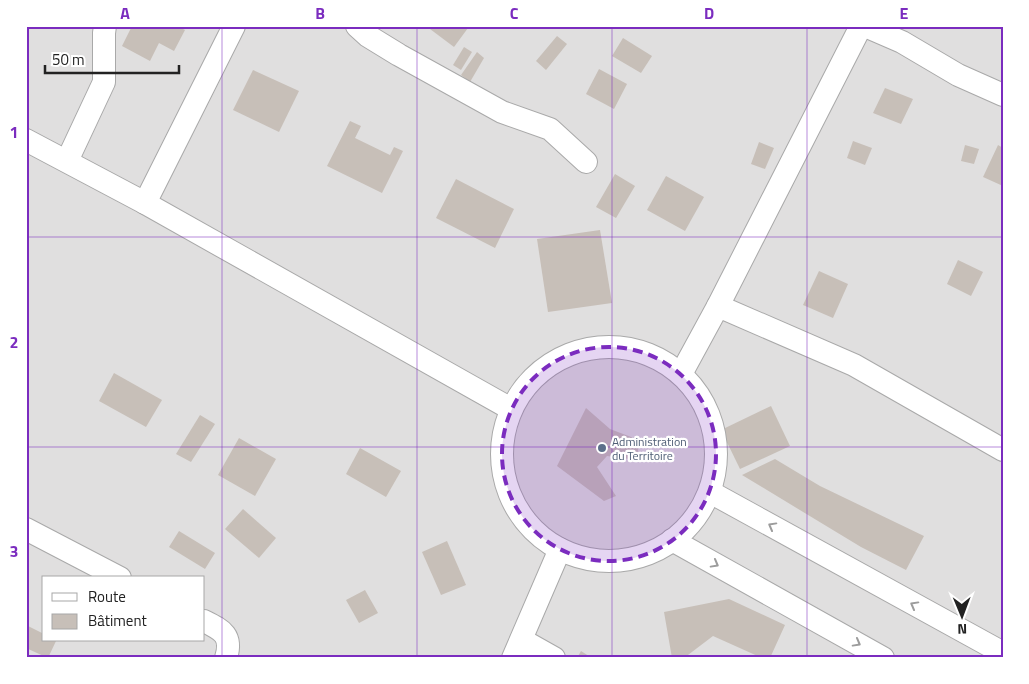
<svg xmlns="http://www.w3.org/2000/svg" width="1029" height="684" viewBox="0 0 1029 684" font-family="'Titillium Web',sans-serif">
<style>
.residential{fill:#e0dfdf;fill-rule:evenodd}
.building{fill:#c7bfb8}
.lines{fill:none;stroke-linecap:round;stroke-linejoin:round}
.minor-casing{stroke:#a9a9a9;stroke-width:24}
.minor{stroke:#fff;stroke-width:22}
.oneway{stroke:#9c9c9c}
.marked{fill:#7b2cbf;fill-opacity:0.2;stroke:#7b2cbf;stroke-width:4;stroke-dasharray:10 6;stroke-linejoin:round}
.grid{fill:none;stroke:#7b2cbf;stroke-width:1;stroke-opacity:0.55}
.service-dot{fill:#5c6f8a;stroke:#fff;stroke-width:2}
.labels{text-anchor:middle;dominant-baseline:central;stroke-width:4.5;stroke-linejoin:round;paint-order:stroke}
.service-label{font-size:12px;fill:#4e5e75;stroke:#fff;text-anchor:start}
.neatline{fill:none;stroke:#7b2cbf;stroke-width:2}
.grid-label{font-size:16px;text-anchor:middle;font-weight:bold;fill:#7b2cbf}
</style>
<rect width="100%" height="100%" fill="#f2efe9"/>
<path class="residential" d="M26 26H1003V658H26ZM44 578H204V640H44Z"/>
<g class="building">
<path d="M132 26H177L185 30 174 51 159 43 150 61 122 46Z"/>
<path d="M433 26H467L468 28 454 47 430 29Z"/>
<path d="M557 36 567 44 546 70 536 61Z"/>
<path d="M623 38 652 56 641 73 612 56Z"/>
<path d="M464 47 472 52 461 70 453 65Z"/>
<path d="M477 52 484 58 470 82 461 75Z"/>
<path d="M599 69 627 84 614 109 586 94Z"/>
<path d="M253 70 299 91 279 132 233 110Z"/>
<path d="M885 88 913 99 901 124 873 113Z"/>
<path d="M350 121 361 126 355 138 390 155 394 147 403 151 382 193 327 166Z"/>
<path d="M853 141 872 148 865 165 847 158Z"/>
<path d="M759 142 774 148 765 169 751 164Z"/>
<path d="M965 145 979 149 974 164 961 161Z"/>
<path d="M998 145 1003 148V186L983 177Z"/>
<path d="M615 174 635 186 616 218 596 207Z"/>
<path d="M666 176 704 197 685 231 647 210Z"/>
<path d="M456 179 514 209 495 248 436 218Z"/>
<path d="M600 230 612 303 548 312 537 239Z"/>
<path d="M958 260 983 272 971 296 947 284Z"/>
<path d="M819 271 848 284 833 318 803 305Z"/>
<path d="M114 373 162 400 146 427 99 401Z"/>
<path d="M771 406 790 446 740 469 721 430Z"/>
<path d="M586 408 610 429 639 440 637 460 607 456 597 467 616 496 604 501 557 466Z"/>
<path d="M200 415 215 424 191 462 176 454Z"/>
<path d="M239 438 276 459 255 496 218 475Z"/>
<path d="M360 448 401 471 386 497 346 474Z"/>
<path d="M775 459 820 486 924 536 906 570 861 547 742 475Z"/>
<path d="M243 509 276 538 259 558 225 529Z"/>
<path d="M179 531 215 553 205 569 169 547Z"/>
<path d="M447 541 466 585 441 595 422 552Z"/>
<path d="M365 590 378 613 359 623 346 600Z"/>
<path d="M729 599 785 625 770 658H762L713 636 684 658H672L664 612Z"/>
<path d="M28 626 44 634V640L56 641 48 658 26 648V629Z"/>
<path d="M581 651 592 658H577Z"/>
</g>
<g class="lines">
<g class="minor-casing">
<g id="minor">
<path d="M357 26 368 36 399 55 502 112 550 129 586 162"/>
<path d="M865 26 902 42 958 75 1003 95"/>
<path d="M26 140 145 203 511 409"/>
<path d="M67 161 104 82V33L105 26"/>
<path d="M145 203 234 26"/>
<path d="M718 306 854 365 1003 450"/>
<circle cx="609" cy="454" r="107"/>
<path d="M681 374 718 306 861 26"/>
<path d="M710 492 1003 653"/>
<path d="M26 529 120 578"/>
<path d="M672 540 883 658"/>
<path d="M204 621C222 630 233 635 226 658"/>
<path d="M522 640 554 658"/>
<path d="M513 658 560 549"/>
</g>
</g>
<use href="#minor" class="minor"/>
</g>
<defs><path id="oneway-chevron" d="M-2-3.5L2.5 0L-2 3.5" fill="none" stroke-width="1.6" stroke-linecap="round" stroke-linejoin="round" transform="scale(1.25)"/></defs>
<g class="oneway">
<use href="#oneway-chevron" transform="translate(772 526) rotate(-151)"/>
<use href="#oneway-chevron" transform="translate(715 564) rotate(29)"/>
<use href="#oneway-chevron" transform="translate(914 605) rotate(-151)"/>
<use href="#oneway-chevron" transform="translate(857 643) rotate(29)"/>
</g>
<path class="marked" d="M502 454a107 107 0 1 1 214 0a107 107 0 1 1-214 0Z"/>
<path class="grid" d="M222 26V658M417 26V658M612 26V658M807 26V658M26 237H1003M26 447H1003"/>
<circle class="service-dot" cx="602" cy="448" r="5"/>
<g class="labels">
<g class="service-label">
<text x="612" y="441">Administration<tspan x="612" dy="14">du Territoire</tspan></text>
</g>
</g>
<rect width="1029" height="684" fill="none" stroke="#ffffff" stroke-width="55"/>
<rect x="42" y="576" width="162" height="65" fill="#ffffff" stroke="#a7a7a7"/>
<rect x="52" y="593" width="25" height="8" fill="#ffffff" stroke="#a7a7a7"/>
<text x="88" y="602" font-size="15" fill="#222222">Route</text>
<rect x="52" y="614" width="25" height="15" fill="#c7bfb8" stroke="#a7a7a7"/>
<text x="88" y="626" font-size="15" fill="#222222">Bâtiment</text>
<g transform="translate(962 616) rotate(179)" stroke="#ffffff" stroke-width="4" paint-order="stroke">
<path d="M0-4L9 19L0 12L-9 19Z" fill="#222222"/>
<text y="-8" font-size="14" font-weight="bold" text-anchor="middle" fill="#222222">N</text>
</g>
<path d="M45 65v8h134v-8" fill="none" stroke="#222222" stroke-width="2.5"/>
<text x="52" y="65" font-size="15" fill="#222222" stroke="#ffffff" stroke-width="4" paint-order="stroke">50 m</text>
<rect x="28" y="28" width="974" height="628" class="neatline"/>
<g class="grid-label">
<text x="125" y="19">A</text>
<text x="320" y="19">B</text>
<text x="514" y="19">C</text>
<text x="709" y="19">D</text>
<text x="904" y="19">E</text>
<text x="14" y="138">1</text>
<text x="14" y="348">2</text>
<text x="14" y="557">3</text>
</g>
</svg>
